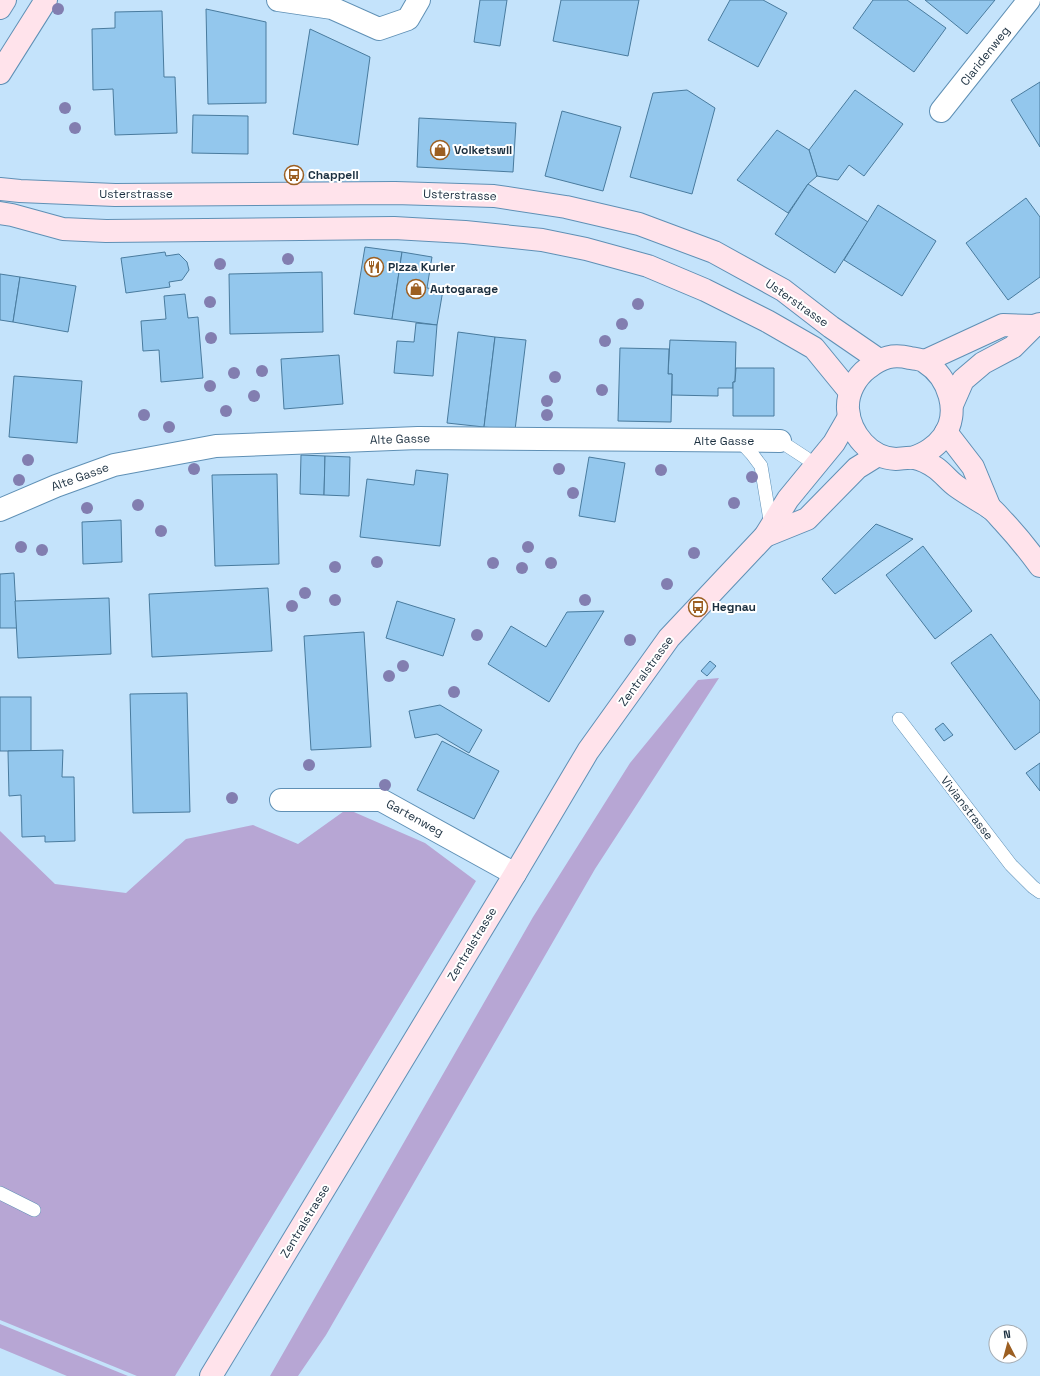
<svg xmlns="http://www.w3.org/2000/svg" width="1040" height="1376" viewBox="0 0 1040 1376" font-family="'Space Grotesk',sans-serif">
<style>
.green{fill:#b7a6d4}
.building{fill:#93c7ed;stroke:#497b9e}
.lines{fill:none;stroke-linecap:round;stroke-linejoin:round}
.lane-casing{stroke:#5f90b5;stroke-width:14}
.street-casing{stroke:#5f90b5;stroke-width:24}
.secondary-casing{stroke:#5f90b5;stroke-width:24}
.lane{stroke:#fff;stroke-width:13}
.street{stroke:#fff;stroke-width:22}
.secondary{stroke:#ffe3eb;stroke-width:22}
.tree{fill:#827eb0}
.labels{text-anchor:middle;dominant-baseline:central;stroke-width:4;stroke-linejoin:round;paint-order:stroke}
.street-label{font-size:12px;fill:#1c3040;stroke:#fff}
.poi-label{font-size:12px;font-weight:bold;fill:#1c3040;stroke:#fff;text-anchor:start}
</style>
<rect width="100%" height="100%" fill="#c4e3fb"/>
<g class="green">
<path d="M719 678 595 869 326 1335 298 1376H270L533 917 630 763 698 680Z"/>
<path d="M347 809 425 843 476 881 175 1376H137L0 1320V831L55 884 126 893 186 839 253 825 298 844Z"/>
<path d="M0 1324 128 1376H67L0 1348Z"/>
</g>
<g class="building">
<path d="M480 0H507L500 46 474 42Z"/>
<path d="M561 0H639L628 56 553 41Z"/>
<path d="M730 0H763L787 13 758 67 708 40Z"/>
<path d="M873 0H907L946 28 914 72 853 28Z"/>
<path d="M925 0H995L967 34Z"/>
<path d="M206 9 266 22V103L208 104Z"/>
<path d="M162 11 164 77H175L177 133 115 135 113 89 93 90 92 29 115 28V12Z"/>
<path d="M310 29 370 57 358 145 293 134Z"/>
<path d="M1040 82V147L1011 100Z"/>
<path d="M687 90 715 108 692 194 630 177 653 93Z"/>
<path d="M855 90 903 124 864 176 849 165 838 180 817 176 809 150Z"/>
<path d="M562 111 621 127 603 191 545 176Z"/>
<path d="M193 115 248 116V154L192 153Z"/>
<path d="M419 118 516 123 513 172 417 167Z"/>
<path d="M777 130 809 150 817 176 808 184 788 213 737 180Z"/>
<path d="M808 184 868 222 835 273 775 234Z"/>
<path d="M1026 198 1040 217V277L1008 300 966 243Z"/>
<path d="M878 205 936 241 902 296 844 260Z"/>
<path d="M365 247 402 252 392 319 354 314Z"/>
<path d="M165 252 166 256 179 254 187 262 189 270 182 280 169 282 170 287 126 293 121 258Z"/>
<path d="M402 252 432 257 427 288 443 290 437 325 392 319Z"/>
<path d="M322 272 323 332 230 334 229 274Z"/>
<path d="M0 274 20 277 13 322 0 320Z"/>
<path d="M20 277 76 286 68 332 13 322Z"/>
<path d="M185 294 188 318 198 317 203 378 161 382 159 350 143 351 141 321 166 319 164 296Z"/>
<path d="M416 323 437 325 433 376 394 373 397 341 414 342Z"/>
<path d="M458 332 495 337 484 427 447 423Z"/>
<path d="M495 337 526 340 515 430 484 427Z"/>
<path d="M670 340 736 342 735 382H733V388H718V396L672 395V374H668Z"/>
<path d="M620 348 669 349 668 374H672L671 422 618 421Z"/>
<path d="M339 355 343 404 284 409 281 359Z"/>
<path d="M736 368H774V416H733V382H735Z"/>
<path d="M14 376 82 381 77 443 9 437Z"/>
<path d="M301 455 325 456 324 495 300 494Z"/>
<path d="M325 456 350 457 349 496 324 495Z"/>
<path d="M589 457 625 463 615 522 579 516Z"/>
<path d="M416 470 448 474 440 546 360 537 367 479 414 485Z"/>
<path d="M277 474 279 564 215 566 212 475Z"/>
<path d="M121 520 122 562 83 564 82 522Z"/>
<path d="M876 524 913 539 835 594 822 579Z"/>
<path d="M923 546 972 611 935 639 886 575Z"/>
<path d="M14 573 17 628H0V574Z"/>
<path d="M268 588 272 651 152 657 149 594Z"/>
<path d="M109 598 111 654 18 658 15 601Z"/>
<path d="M397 601 455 619 443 656 386 638Z"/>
<path d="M604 611 549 702 488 664 511 626 546 647 567 612Z"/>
<path d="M364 632 371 747 311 750 304 636Z"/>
<path d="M991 634 1040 701V732L1015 750 951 663Z"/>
<path d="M710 661 716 666 707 676 701 671Z"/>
<path d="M187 693 190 812 133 813 130 694Z"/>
<rect x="0" y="697" width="31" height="54"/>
<path d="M440 705 482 730 469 753 437 734 415 738 409 711Z"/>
<path d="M943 723 953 735 944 741 935 729Z"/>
<path d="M442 741 499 771 474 819 417 790Z"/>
<path d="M63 750 62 777H74L75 841 45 842V836L22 837 21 795 9 796 8 751Z"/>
<path d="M1040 763V791L1026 773Z"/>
</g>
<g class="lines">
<g class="lane-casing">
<g id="lane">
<path d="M740 441 752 454 761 466 771 526"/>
<path d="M780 441 806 458"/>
<path d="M899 719 1011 865 1033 887 1040 892"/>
<path d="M0 1193 34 1210"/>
</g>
</g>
<g class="street-casing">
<g id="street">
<path d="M278 0 332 8 379 29 408 19 419 0"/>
<path d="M941 111 1029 0"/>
<path d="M0 510 56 486 114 465 216 446 418 438 780 441"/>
<path d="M281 800H381L515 874"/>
</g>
</g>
<g class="secondary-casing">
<g id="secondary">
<path d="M0 8 5 0"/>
<path d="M0 73 46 0"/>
<path d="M0 189 20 191 115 195 395 193 494 196 566 207 639 224 714 252 783 290 831 327 879 360"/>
<path d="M0 213 12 215 63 229 106 231 394 228 465 232 542 240 586 249 648 266 705 290 767 321 814 348 850 392"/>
<path d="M925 361 1003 325 1034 326 1040 324"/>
<path d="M952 405 963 380 983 363 1013 347 1034 326"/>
<path d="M946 432 973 467 990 508"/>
<path d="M913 458C925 453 935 448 943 437 961 413 949 377 925 362 921 359 915 359 910 358 893 354 882 357 868 368 856 377 847 393 848 409 850 434 870 458 896 459 901 459 908 457 914 458 920 459 930 464 936 468 943 473 949 481 956 486 967 494 978 500 989 507 995 511 999 517 1004 522 1017 536 1029 551 1040 566"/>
<path d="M765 536 807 519 857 468 878 455"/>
<path d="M211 1376 515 874 588 751 669 638 765 536 788 499 834 443 849 417"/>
</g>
</g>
<use href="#lane" class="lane"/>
<use href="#street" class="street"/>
<use href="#secondary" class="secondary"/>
</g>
<g class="tree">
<circle cx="58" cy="9" r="6"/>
<circle cx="65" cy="108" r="6"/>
<circle cx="75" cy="128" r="6"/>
<circle cx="288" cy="259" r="6"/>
<circle cx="220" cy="264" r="6"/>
<circle cx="210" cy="302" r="6"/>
<circle cx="638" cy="304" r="6"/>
<circle cx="622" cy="324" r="6"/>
<circle cx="211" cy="338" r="6"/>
<circle cx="605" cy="341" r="6"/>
<circle cx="262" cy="371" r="6"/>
<circle cx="234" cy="373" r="6"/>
<circle cx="555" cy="377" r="6"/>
<circle cx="210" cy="386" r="6"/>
<circle cx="602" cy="390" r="6"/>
<circle cx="254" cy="396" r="6"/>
<circle cx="547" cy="401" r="6"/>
<circle cx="226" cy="411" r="6"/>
<circle cx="144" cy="415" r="6"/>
<circle cx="547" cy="415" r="6"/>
<circle cx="169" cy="427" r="6"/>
<circle cx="28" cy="460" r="6"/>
<circle cx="194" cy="469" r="6"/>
<circle cx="559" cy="469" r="6"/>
<circle cx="661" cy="470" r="6"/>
<circle cx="752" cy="477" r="6"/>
<circle cx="19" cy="480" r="6"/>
<circle cx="573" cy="493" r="6"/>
<circle cx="734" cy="503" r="6"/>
<circle cx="138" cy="505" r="6"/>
<circle cx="87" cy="508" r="6"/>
<circle cx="161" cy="531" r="6"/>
<circle cx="21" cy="547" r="6"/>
<circle cx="528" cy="547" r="6"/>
<circle cx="42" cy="550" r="6"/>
<circle cx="694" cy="553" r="6"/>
<circle cx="377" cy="562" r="6"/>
<circle cx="493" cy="563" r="6"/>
<circle cx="551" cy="563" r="6"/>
<circle cx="335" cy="567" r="6"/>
<circle cx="522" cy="568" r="6"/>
<circle cx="667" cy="584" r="6"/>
<circle cx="305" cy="593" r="6"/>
<circle cx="335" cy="600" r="6"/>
<circle cx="585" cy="600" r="6"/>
<circle cx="292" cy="606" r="6"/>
<circle cx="477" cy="635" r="6"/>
<circle cx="630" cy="640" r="6"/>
<circle cx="403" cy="666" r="6"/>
<circle cx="389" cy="676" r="6"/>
<circle cx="454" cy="692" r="6"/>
<circle cx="309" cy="765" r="6"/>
<circle cx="385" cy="785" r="6"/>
<circle cx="232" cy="798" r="6"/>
</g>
<defs>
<g id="shop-ring" transform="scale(1)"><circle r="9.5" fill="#fff" stroke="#9c5f22" stroke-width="1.5"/><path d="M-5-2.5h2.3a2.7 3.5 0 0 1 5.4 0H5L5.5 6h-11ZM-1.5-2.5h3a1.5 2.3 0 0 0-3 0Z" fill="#9c5f22"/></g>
<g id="bus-ring" transform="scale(1)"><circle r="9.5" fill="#fff" stroke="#9c5f22" stroke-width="1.5"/><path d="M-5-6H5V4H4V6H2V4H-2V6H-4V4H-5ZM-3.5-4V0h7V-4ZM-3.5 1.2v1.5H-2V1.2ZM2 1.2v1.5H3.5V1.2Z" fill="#9c5f22"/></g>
<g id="restaurant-ring" transform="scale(1)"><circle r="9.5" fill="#fff" stroke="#9c5f22" stroke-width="1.5"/><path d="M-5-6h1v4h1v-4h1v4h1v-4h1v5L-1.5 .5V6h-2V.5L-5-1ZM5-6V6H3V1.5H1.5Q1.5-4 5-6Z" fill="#9c5f22"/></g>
</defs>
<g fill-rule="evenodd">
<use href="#shop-ring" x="440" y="150"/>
<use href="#bus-ring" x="294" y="175"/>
<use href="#restaurant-ring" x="374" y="267"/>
<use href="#shop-ring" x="416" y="289"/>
<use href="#bus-ring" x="698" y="607"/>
</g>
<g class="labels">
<g class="street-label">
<text transform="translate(985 56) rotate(-52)">Claridenweg</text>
<text x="136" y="194">Usterstrasse</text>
<text transform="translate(460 195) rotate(2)">Usterstrasse</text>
<text transform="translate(797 303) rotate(35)">Usterstrasse</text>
<text transform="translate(400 439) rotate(-2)">Alte Gasse</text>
<text x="724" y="441">Alte Gasse</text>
<text transform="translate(80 477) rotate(-20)">Alte Gasse</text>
<text transform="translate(646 671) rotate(-54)">Zentralstrasse</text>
<text transform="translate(967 808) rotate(52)">Vivianstrasse</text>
<text transform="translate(415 818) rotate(29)">Gartenweg</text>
<text transform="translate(472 944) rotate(-59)">Zentralstrasse</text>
<text transform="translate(305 1221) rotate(-59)">Zentralstrasse</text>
</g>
<g class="poi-label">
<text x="454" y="150">Volketswil</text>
<text x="308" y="175">Chappeli</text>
<text x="388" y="267">Pizza Kurier</text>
<text x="430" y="289">Autogarage</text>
<text x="712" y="607">Hegnau</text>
</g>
</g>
<g transform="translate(1008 1344) rotate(354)"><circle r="19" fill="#ffffff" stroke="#a4acb3"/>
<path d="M0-3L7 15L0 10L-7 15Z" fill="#9c5f22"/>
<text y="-6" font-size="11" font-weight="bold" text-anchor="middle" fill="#1c3040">N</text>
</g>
</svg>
